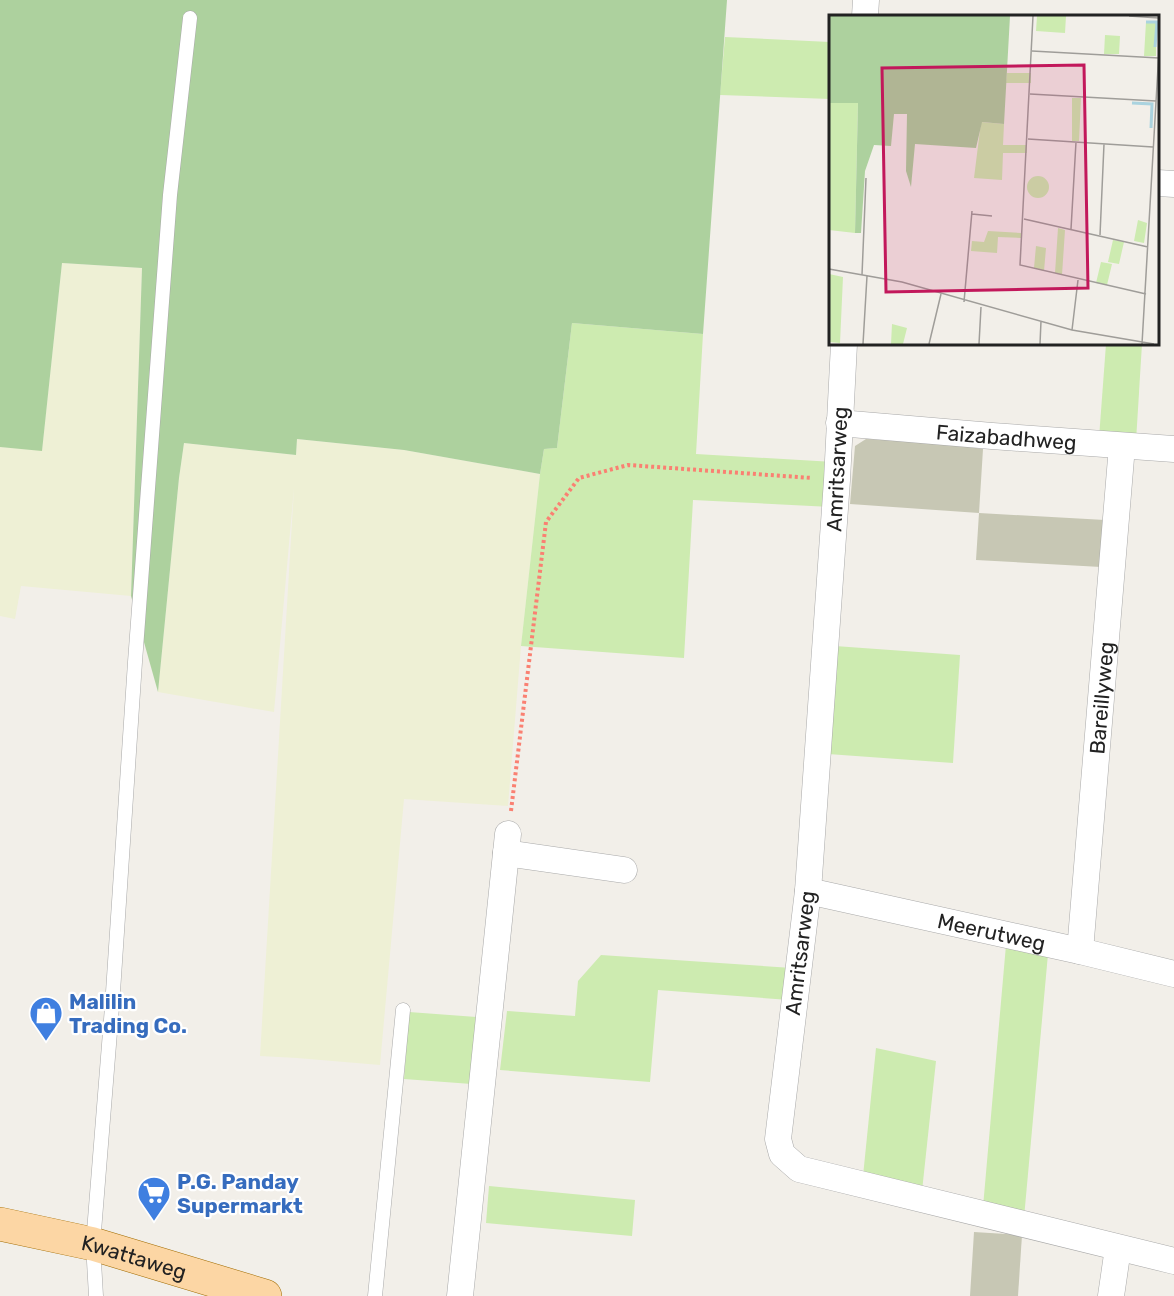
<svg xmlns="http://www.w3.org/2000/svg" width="1174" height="1296" viewBox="0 0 1174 1296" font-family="Rubik,sans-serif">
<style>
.construction{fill:#c7c7b4}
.farmland{fill:#eef0d5}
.grass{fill:#cdebb0}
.forest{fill:#add19e}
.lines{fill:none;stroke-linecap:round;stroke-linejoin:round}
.lane-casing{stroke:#a9a9a9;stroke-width:15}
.street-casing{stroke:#a9a9a9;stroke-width:27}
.primary-casing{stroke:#a06b00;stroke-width:34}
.path{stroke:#fa8072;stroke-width:4;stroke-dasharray:3 3;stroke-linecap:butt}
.lane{stroke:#fff;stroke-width:14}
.street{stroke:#fff;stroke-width:26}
.primary{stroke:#fcd6a4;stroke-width:33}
.labels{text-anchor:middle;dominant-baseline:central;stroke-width:4.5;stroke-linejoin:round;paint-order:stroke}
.street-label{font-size:21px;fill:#222;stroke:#fff}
.shop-label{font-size:21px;font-weight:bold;fill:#366cbe;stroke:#fff;text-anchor:start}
.inset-river{fill:none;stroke:#aad3df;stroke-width:3}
.inset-road{fill:none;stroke:#9f9d99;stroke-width:1.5}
.view{fill:#c2185b;fill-opacity:0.15;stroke:#c2185b;stroke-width:3}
.inset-edge{fill:none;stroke:#222;stroke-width:3}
</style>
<rect width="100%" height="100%" fill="#f2efe9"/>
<g class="construction">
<path d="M866 439 925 441 983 449 979 513 1105 520 1101 567 976 560 979 513 850 504 855 446Z"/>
<path d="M974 1232 1022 1235 1018 1296H970Z"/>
</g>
<g class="farmland">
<path d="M62 263 142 268 131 596 21 586 15 619 0 616V447L42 450Z"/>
<path d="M297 439 404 450 540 474 521 646 508 806 404 799 380 1065 297 1058 260 1056 294 488 274 712 158 692 179 478 184 443 296 455Z"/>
</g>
<g class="grass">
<path d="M725 37 830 42V99L720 95Z"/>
<path d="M572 323 703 334 696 454 834 462 831 507 693 500 684 658 521 646 540 474 544 449 557 448Z"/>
<path d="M1106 344H1142L1136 441 1099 438Z"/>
<path d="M835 646 960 655 953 763 828 754Z"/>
<path d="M1006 945 1048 954 1024 1218 983 1207Z"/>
<path d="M601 955 792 968 789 1000 658 990 650 1082 500 1070 507 1011 575 1016 578 981Z"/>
<path d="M409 1012 490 1018 485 1085 404 1079Z"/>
<path d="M876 1048 936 1061 922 1191 863 1176Z"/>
<path d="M489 1186 635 1200 632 1236 486 1223Z"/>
</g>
<path class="forest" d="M0 0H727L703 334 572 323 557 448 544 449 540 474 404 450 297 439 296 455 184 443 179 478 158 692 131 596 142 268 62 263 42 451 0 447Z"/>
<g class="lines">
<g class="lane-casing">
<g id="lane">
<path d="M96 1296 93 1244 112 1007 135 662 170 195 190 18"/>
<path d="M375 1296 403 1010"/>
</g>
</g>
<g class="street-casing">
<g id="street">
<path d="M865 16 866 0"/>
<path d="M1158 183 1174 184"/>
<path d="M844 344 837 480 808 891 778 1139 782 1154 799 1169 1174 1261"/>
<path id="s1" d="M839 423 992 436 1174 449"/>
<path d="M506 853 624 870"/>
<path id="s2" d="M808 891 1080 951 1174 974"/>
<path id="s3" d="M1080 951 1122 446"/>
<path d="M460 1296 508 834"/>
<path d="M1111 1296 1118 1248"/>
</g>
</g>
<g class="primary-casing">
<g id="primary">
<path id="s4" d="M0 1224 93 1244 265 1296"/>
</g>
</g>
<path class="path" d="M511 811 546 522 579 478 628 465 812 478"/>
<use href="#lane" class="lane"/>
<use href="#street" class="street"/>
<use href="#primary" class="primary"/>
</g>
<defs>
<g id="shop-pin" transform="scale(1.725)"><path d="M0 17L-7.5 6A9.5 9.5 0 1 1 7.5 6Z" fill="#3f7fe0" stroke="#fff"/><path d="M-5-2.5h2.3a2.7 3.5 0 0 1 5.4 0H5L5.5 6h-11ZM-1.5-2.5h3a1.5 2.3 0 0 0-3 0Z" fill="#fff"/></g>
<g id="supermarket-pin" transform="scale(1.725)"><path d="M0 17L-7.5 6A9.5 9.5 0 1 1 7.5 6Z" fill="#3f7fe0" stroke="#fff"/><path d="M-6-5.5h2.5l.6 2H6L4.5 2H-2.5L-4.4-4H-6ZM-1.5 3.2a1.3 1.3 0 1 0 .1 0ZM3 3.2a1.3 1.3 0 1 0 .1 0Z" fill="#fff"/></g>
</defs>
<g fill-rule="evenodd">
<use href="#shop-pin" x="46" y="1013"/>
<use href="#supermarket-pin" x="154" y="1193"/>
</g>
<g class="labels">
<g class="street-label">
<text stroke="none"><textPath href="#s1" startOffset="168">Faizabadhweg</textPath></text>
<text transform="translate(837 469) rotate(-87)">Amritsarweg</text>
<text stroke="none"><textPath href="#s3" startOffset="254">Bareillyweg</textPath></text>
<text stroke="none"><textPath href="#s2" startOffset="188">Meerutweg</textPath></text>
<text transform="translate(800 953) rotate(-83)">Amritsarweg</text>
<text stroke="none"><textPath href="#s4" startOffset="138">Kwattaweg</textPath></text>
</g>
<g class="shop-label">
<text x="69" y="1001">Malilin<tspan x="69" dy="24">Trading Co.</tspan></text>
<text x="177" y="1181">P.G. Panday<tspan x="177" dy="24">Supermarkt</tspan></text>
</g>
</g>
<g transform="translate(829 15)">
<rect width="330" height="330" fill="#f2efe9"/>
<path d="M208 1H237L236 18 207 16ZM317 7 327 8V41H315ZM276 20 291 21 290 39H275ZM178 58H202V68H177ZM243 83H252L250 126H243ZM29 87 26 218 0 215V88ZM152 107 175 109 174 130H198V138H174L173 165 145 163ZM198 172a11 11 0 1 1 22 0a11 11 0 1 1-22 0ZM309 205 318 208 315 228 305 226ZM229 213 236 215 233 260 226 258ZM159 216 192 218V223L169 222 168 238 142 236 143 226 155 227ZM284 225 295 227 290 249 279 247ZM207 231 217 233 215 256 205 253ZM272 247 283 249 278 270 267 268ZM0 259 14 262 11 328 0 327ZM63 309 78 313 74 329H62Z" fill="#cdebb0"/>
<path d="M0 1H181L175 109 153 107 147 133 86 129 82 172 77 156 78 99H65L62 131 45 130 36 156 32 218H26L29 88H0Z" fill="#add19e"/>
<path class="inset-river" d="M317 7H328L326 32M303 88 323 89 322 113"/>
<path class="inset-road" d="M204 1 191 250 317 279M300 1 330 3M203 36 330 43M201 79 327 86M199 124 324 132M143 199 163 201M195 204 319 232M242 214 247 127M271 220 275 129M0 254 73 267 243 315 325 329M33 260 37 163M135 287 143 196M243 315 249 265M34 329 38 261M100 329 112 279M150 329 152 292M211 329 212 306M313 329 330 35"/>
<path class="view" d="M255 50 259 273 57 277 53 53Z"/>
<rect width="330" height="330" class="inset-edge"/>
</g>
</svg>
